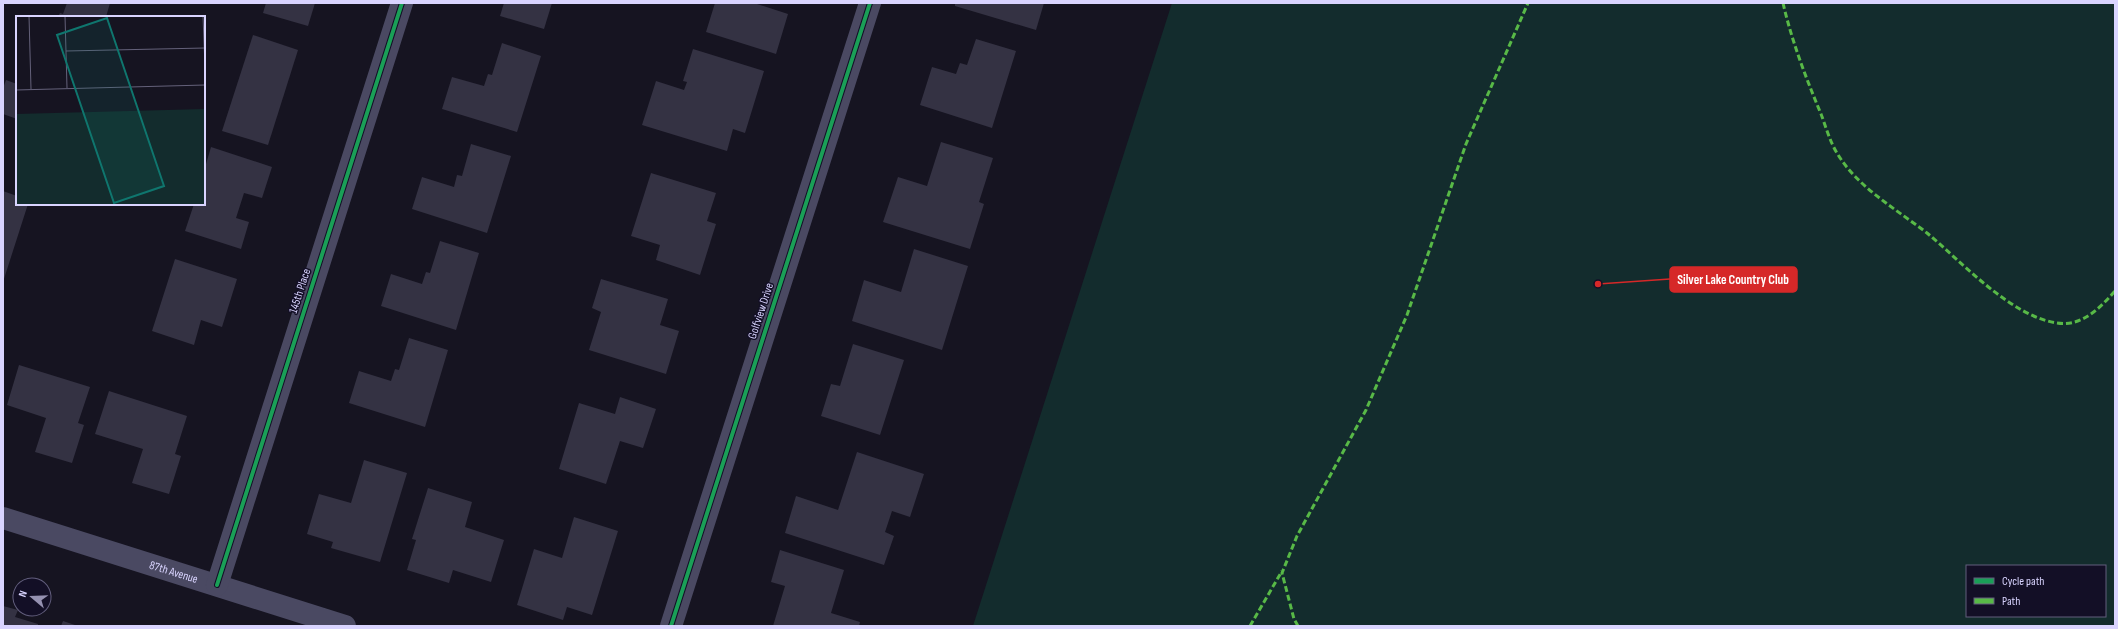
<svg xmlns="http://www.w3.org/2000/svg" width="2118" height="629" viewBox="0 0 2118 629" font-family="'Sofia Sans Condensed',sans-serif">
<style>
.green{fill:#132c2d;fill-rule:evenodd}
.building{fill:#343243}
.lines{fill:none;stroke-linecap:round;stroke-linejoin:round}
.minor{stroke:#4a4962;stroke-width:22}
.quiet{stroke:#58b947;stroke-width:3;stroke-dasharray:6 3;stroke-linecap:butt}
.cycleway-casing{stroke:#130f26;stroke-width:6}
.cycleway{stroke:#1a9f57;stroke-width:4}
.labels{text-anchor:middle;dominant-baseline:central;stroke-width:3;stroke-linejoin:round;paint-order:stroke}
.street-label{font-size:12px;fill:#d9d4ff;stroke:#130f26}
.inset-road{fill:none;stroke:#64617a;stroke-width:1}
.view{fill:#0f766e;fill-opacity:0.15;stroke:#0f766e;stroke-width:2}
.inset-edge{fill:none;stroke:#d9d4ff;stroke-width:2}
.leader{fill:none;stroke:#d62828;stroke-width:1.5}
.callout-dot{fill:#d62828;stroke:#130f26;stroke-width:1.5}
.callout{fill:#d62828;stroke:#d62828;stroke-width:1.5}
.callout-label{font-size:13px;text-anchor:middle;font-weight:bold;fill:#fff}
</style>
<rect width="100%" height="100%" fill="#161421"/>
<path class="green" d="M1172 3H2115V626H973ZM1967 566H2105V616H1967Z"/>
<g class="building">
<path d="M67 3H110L106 17H58L60 13 63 14Z"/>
<path d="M266 3H315L308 26 263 13Z"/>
<path d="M504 3H552L544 29 500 16Z"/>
<path d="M715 3H758L757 4 788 14 776 54 706 32Z"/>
<path d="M955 3H1044L1036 30 955 6Z"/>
<path d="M253 35 298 50 268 145 222 131Z"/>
<path d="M976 39 1016 51 992 128 920 105 932 67 956 74 960 63 967 65Z"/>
<path d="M502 43 541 56 517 132 442 109 452 77 484 86 488 74 492 75Z"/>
<path d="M693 49 764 71 745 133 733 129 727 151 642 125 656 81 684 90 687 82 683 81Z"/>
<path d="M6 80 17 84V119L3 114V88Z"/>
<path d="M941 142 993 158 979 202 984 204 970 249 883 222 898 177 927 186Z"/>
<path d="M471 144 511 156 487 233 412 209 422 177 454 187 457 175 462 176Z"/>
<path d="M211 147 272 167 262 198 244 193 236 218 249 222 241 249 185 231 194 204H204V171Z"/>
<path d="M651 173 716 193 707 221 716 224 700 275 656 260 660 245 631 236Z"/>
<path d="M3 191 17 196V204H28L3 282Z"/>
<path d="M440 241 479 253 456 330 381 306 391 274 422 284 426 272 430 273Z"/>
<path d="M914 249 968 266 942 350 852 321 864 280 901 292Z"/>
<path d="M175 259 237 279 222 327 201 320 194 345 152 331Z"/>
<path d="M601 279 668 299 660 325 679 331 666 374 589 350 601 312 592 308Z"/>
<path d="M409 338 448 350 425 427 349 403 359 371 391 381 395 369 399 370Z"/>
<path d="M853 344 904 360 880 435 821 416 831 384 840 386Z"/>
<path d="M19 365 90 387 78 423 84 425 72 463 35 452 46 418 7 405Z"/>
<path d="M109 391 187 416 175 454 181 456 169 494 132 483 143 449 95 434Z"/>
<path d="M620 397 656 409 643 448 620 441 606 484 559 469 579 403 615 414Z"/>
<path d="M857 452 924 474 910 517 892 511 885 532 894 536 884 565 785 533 796 496 838 510Z"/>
<path d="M364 460 407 473 380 562 331 548 333 542 307 534 319 494 351 503Z"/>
<path d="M428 488 472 502 465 527 504 540 491 582 453 570 449 583 407 570 416 540 412 539Z"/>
<path d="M574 517 618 531 592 615 567 607 563 620 517 605 534 549 562 558Z"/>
<path d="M780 550 844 570 831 613 860 622 859 626H773L785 586 771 582Z"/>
<path d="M3 606 18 610 15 617 38 624V626H3Z"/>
<path d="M63 621 78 626H61Z"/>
</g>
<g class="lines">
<g class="minor">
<path id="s1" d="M3 518 345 626"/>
<path d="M217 585 402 3"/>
<path d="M671 626 870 3"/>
</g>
<g class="quiet">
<path d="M1783 3C1792 42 1806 78 1821 114 1826 127 1830 142 1837 153 1857 187 1896 209 1927 233 1962 262 2010 316 2057 323 2082 327 2100 308 2115 291"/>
<path d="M1250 626 1282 571"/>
<path d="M1298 626 1294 619 1282 573 1297 536 1366 410 1407 315 1466 144 1528 3"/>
</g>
<g class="cycleway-casing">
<g id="cycleway">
<path d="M217 585 402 3"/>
<path d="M671 626 870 3"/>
</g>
</g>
<use href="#cycleway" class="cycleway"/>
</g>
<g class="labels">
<g class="street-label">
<text transform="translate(300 291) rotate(-72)">145th Place</text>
<text transform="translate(761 311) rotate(-72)">Golfview Drive</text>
<text stroke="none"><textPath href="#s1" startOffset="179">87th Avenue</textPath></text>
</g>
</g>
<g transform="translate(16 16)">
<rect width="189" height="189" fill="#161421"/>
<path d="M189 93V189H0V98Z" fill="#132c2d"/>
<path class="inset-road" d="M13 0 15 73M49 0 51 72M187 0 189 51M50 35 189 32M0 74 189 69"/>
<path class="view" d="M91 2 148 170 98 187 41 19Z"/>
<rect width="189" height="189" class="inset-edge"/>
</g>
<path class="leader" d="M1598 284L1670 279"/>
<circle class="callout-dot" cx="1598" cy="284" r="4"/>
<rect class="callout" x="1670" y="267" width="127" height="25" rx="4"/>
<g class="callout-label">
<text x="1733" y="284">Silver Lake Country Club</text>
</g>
<rect width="2118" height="629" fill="none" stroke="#d9d4ff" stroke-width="8"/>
<rect x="1966" y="565" width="140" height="52" fill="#130f26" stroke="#625e7d"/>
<rect x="1974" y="578" width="20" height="6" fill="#1a9f57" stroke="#625e7d"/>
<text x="2002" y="585" font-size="12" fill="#d9d4ff">Cycle path</text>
<rect x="1974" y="598" width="20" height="6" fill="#58b947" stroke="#625e7d"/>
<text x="2002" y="605" font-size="12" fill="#d9d4ff">Path</text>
<g transform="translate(32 597) rotate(289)"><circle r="19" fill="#130f26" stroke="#625e7d"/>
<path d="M0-3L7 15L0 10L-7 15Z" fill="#9591b1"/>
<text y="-6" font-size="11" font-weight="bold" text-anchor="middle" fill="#d9d4ff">N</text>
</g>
</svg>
